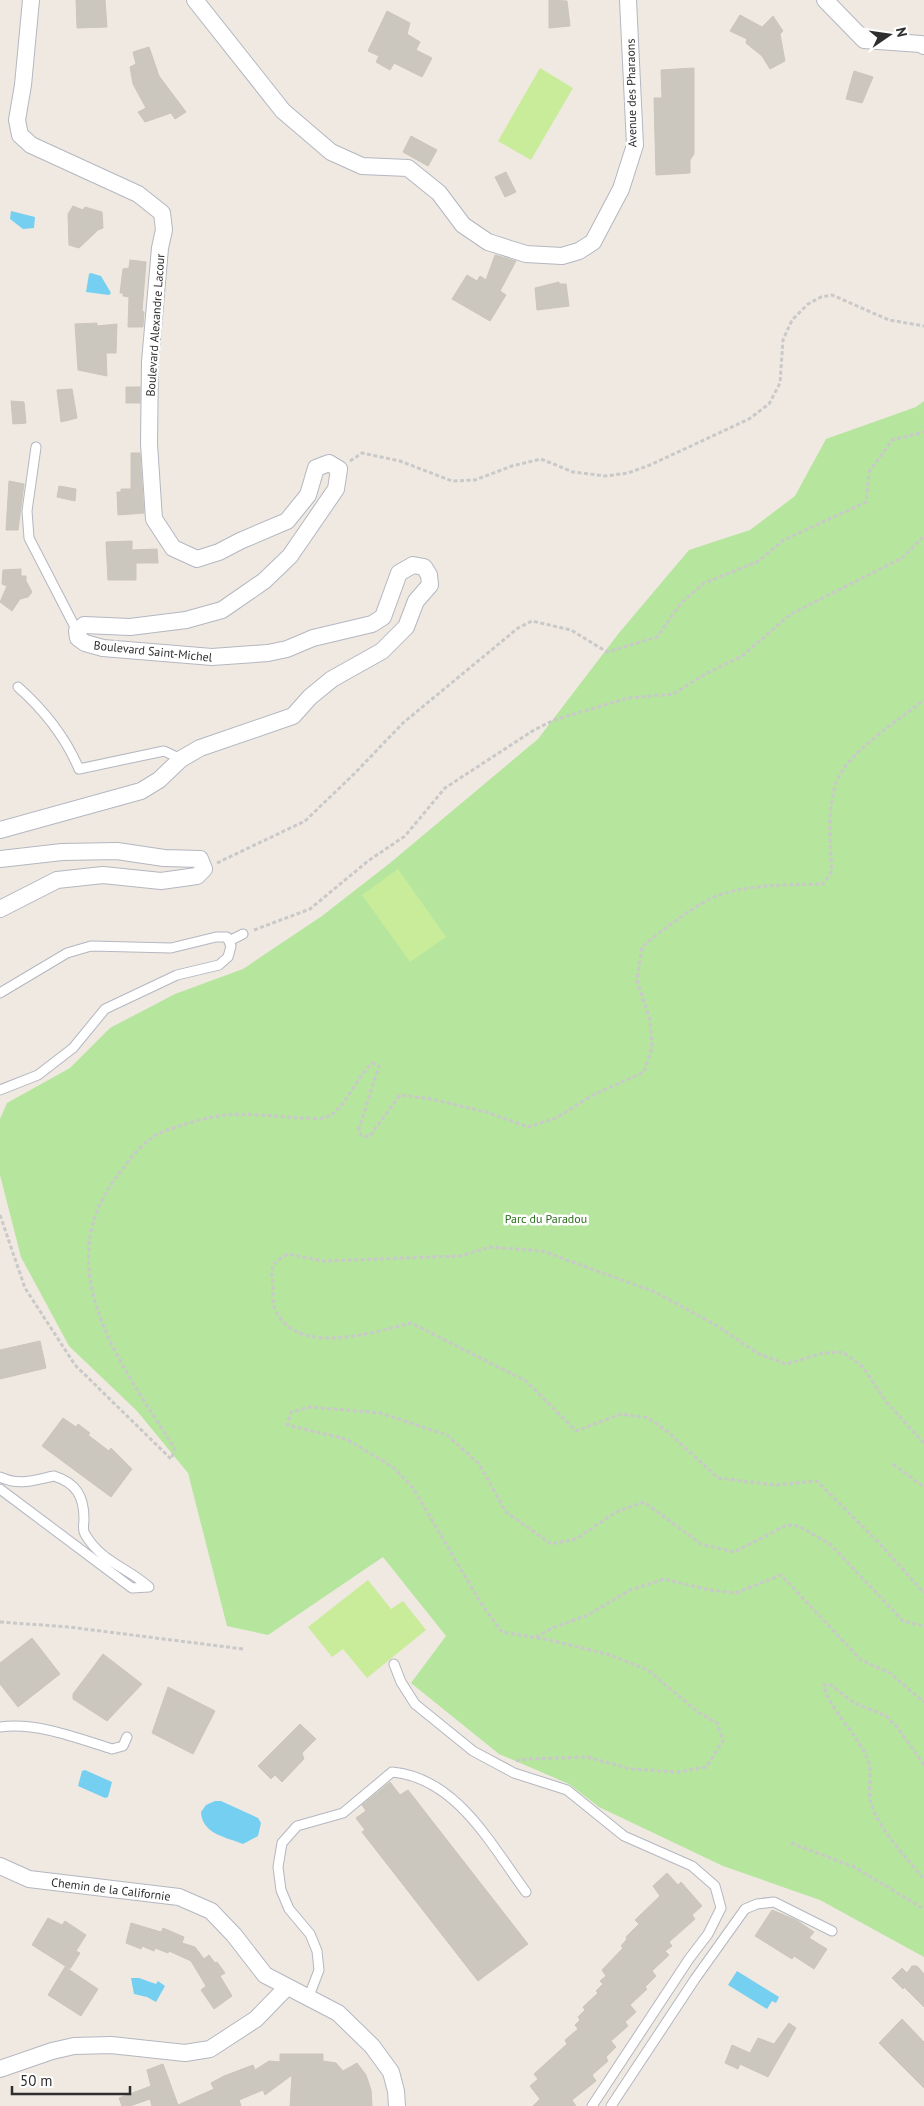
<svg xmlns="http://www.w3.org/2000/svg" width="924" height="2106" viewBox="0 0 924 2106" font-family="'PT Sans',sans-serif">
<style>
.green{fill:#b6e59e}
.pitch{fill:#c9ec9a}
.water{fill:#75cff0}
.building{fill:#cbc7bf;stroke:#cbc5ba}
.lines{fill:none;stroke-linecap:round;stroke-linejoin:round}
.lane-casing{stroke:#b4b7c1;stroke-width:11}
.street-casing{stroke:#b4b7c1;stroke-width:18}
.path{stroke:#c9c9c9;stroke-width:3;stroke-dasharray:4 2.5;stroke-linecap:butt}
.lane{stroke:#fff;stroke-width:9}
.street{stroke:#fff;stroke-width:16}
.labels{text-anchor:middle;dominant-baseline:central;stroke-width:5;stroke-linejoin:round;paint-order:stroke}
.street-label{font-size:12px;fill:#2e2e2e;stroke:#fff}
.park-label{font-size:12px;fill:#2c6e1b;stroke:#fff}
</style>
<rect width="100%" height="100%" fill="#efe9e1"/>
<path class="green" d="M924 401V1957L820 1900 723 1866 599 1807 569 1784 499 1754 411 1683 446 1636 383 1557 268 1635 227 1626 188 1473 137 1411 69 1346 21 1257 0 1175V1119L7 1103 70 1068 110 1028 175 994 243 969 322 916 390 863 538 739 619 633 689 550 750 530 795 496 826 439 916 407Z"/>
<g class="pitch">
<path d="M540 68 573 88 531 160 498 141Z"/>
<path d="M398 869 446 937 410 962 362 895Z"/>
<path d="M368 1580 391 1609 403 1601 426 1630 367 1678 343 1649 332 1657 308 1627Z"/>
</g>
<g class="water">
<path d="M11 211 35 217 34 228 23 229 10 219Z"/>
<path d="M91 273 101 276 111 293 109 295 86 292 89 274Z"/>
<path d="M85 1770 112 1782 108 1797 105 1798 78 1786 82 1771Z"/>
<path d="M215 1801H221L258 1818 261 1823 258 1836 243 1844C226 1837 202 1834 201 1812L206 1805Z"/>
<path d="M737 1971 779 1997 776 2003 772 2001 767 2009 728 1985Z"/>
<path d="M131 1978H139L156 1984 158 1981 165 1986 156 2002 147 1997 134 1994Z"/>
</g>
<g class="building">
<path d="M76 0H105L107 27 77 28Z"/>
<path d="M549 0 567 1 570 26 549 28Z"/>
<path d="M387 11 410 23 407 34 420 42 416 50 432 58 422 77 394 63 390 70 376 62 379 56 368 51Z"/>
<path d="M740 15 762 27 773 16 783 31 780 34 785 61 770 69 762 56 746 43 747 39 730 31Z"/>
<path d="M149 47 159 76 186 112 175 119 171 113 145 122 138 112 146 108 133 84 130 67 136 64 133 52Z"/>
<path d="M694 68V154L690 160V173L656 175 654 98H662L661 70Z"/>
<path d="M854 71 873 77 862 103 846 99Z"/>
<path d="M411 136 437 150 428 166 403 152Z"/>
<path d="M506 172 516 192 505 197 495 177Z"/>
<path d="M73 206 83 210 85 207 102 212 103 228 98 230 79 248 69 245 68 214Z"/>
<path d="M495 255 516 261 500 291 506 295 490 321 452 299 467 275 477 281 480 276 486 280Z"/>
<path d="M130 260 146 262 142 311 144 312 143 327H128L129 297 123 296V293H120L123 269 129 268Z"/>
<path d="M559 282V284H566L569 306 537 310 535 288Z"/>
<path d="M97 323V326L117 324 116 353H106L107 376 78 370 75 324Z"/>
<rect x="126" y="387" width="14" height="16"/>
<path d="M72 389 77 418 61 422 57 390Z"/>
<path d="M11 401 24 402 26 423 13 424Z"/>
<path d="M131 453H140L144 513 118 515 117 492H121V489H131Z"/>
<path d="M9 481 24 484 18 530H6Z"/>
<path d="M59 486 76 489 75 501 57 497Z"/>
<path d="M132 541V550L157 549 158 563H136V580H108L106 542Z"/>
<path d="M21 569V576H26V581L32 592 28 597 20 599 12 611 0 602 7 586 2 584 3 570Z"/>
<path d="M40 1341 46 1368 0 1379V1350Z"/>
<path d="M63 1418 76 1427 78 1424 90 1433 88 1435 109 1451 111 1448 132 1469 111 1497 42 1446Z"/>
<path d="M32 1638 60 1674 18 1707 0 1684V1663Z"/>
<path d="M103 1654 142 1684 107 1721 73 1699V1694Z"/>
<path d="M168 1687 215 1711 193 1754 152 1733Z"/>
<path d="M300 1724 316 1739 302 1753 304 1759 282 1782 275 1775 271 1779 258 1766Z"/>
<path d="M390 1782 400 1795 408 1790 528 1944 478 1981 362 1832 365 1830 356 1818 366 1811 362 1805Z"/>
<path d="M667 1873 678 1885 681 1882 702 1906 692 1915 695 1919 669 1942 672 1946 665 1951 669 1955 652 1971 656 1976 645 1987 647 1989 630 2005 636 2012 625 2022 628 2026 611 2041 616 2047 606 2057 608 2061 592 2075 596 2081 572 2100 576 2106H533L540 2099 530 2086 538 2079 534 2074 567 2044 565 2040 578 2029 575 2025 580 2020 578 2017 585 2010 583 2007 598 1993 596 1991 603 1984 600 1981 606 1976 602 1970 623 1948 621 1946 627 1939 626 1937 639 1924 635 1920 660 1896 653 1886Z"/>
<path d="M772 1910 796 1920 814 1932 809 1938 827 1949 814 1969 794 1956 792 1959 755 1936Z"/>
<path d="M48 1918 62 1925 65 1921 86 1935 76 1951 80 1953 70 1969 32 1945Z"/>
<path d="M131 1923 161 1932 163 1928 184 1937 182 1943 195 1947 204 1959 209 1955 215 1963 217 1962 225 1973 220 1976 232 1996 214 2009 201 1990 206 1986 191 1961 169 1951 168 1953 155 1948 154 1951 142 1946 141 1949 126 1943Z"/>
<path d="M912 1966H917L924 1974V2007L904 1987 903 1989 892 1978 902 1968 907 1973Z"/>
<path d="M65 1967 98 1989 81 2016 48 1995Z"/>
<path d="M902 2019 924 2042V2088L879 2043Z"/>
<path d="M789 2023 796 2028 768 2077 740 2064 738 2069 725 2063 732 2045 750 2053 758 2038 774 2044Z"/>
<path d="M280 2054H323V2061L336 2063 343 2071 357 2063 366 2075 371 2090 372 2106H290L292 2075 265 2095 263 2090 239 2100 241 2106H152L150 2099 130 2106H122L119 2098 151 2086 147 2070 163 2064 178 2105 214 2089 211 2083 224 2076 253 2065 255 2070 269 2061 280 2062Z"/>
</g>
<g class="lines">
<g class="lane-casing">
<g id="lane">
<path d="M36 447 27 511 29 538 77 631"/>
<path d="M18 687C45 711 65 736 79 769L164 751 181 759"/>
<path d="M229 941 243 934"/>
<path d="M0 993 67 953 91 946 171 948 216 937H227L231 946 228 957 219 965 177 975 105 1009 73 1048 38 1075 0 1090"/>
<path d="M0 1477C19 1486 34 1480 54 1476 76 1483 84 1496 84 1519 84 1524 82 1529 85 1534 101 1562 127 1567 149 1587L132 1588 0 1489"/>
<path d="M394 1664 401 1682 415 1704 473 1751 514 1773 567 1790 624 1836 692 1866 715 1886 721 1908 708 1934 689 1959 592 2106"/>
<path d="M0 1727C37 1722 77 1738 112 1749L123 1746 127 1737"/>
<path d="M309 1996 319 1970 317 1951 310 1934 289 1909 281 1890 278 1867 282 1843 297 1826 343 1813 392 1772C457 1778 491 1845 526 1892"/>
<path d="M611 2106 695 1979 745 1909 757 1904 774 1902 832 1931"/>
</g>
</g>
<g class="street-casing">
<g id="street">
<path d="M195 0 283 111 331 152 362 166 408 168 439 193 463 225 488 242 526 254 562 256 579 251 593 242 621 189 635 145 628 0"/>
<path d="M825 0 864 40 921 44 924 46"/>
<path d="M0 830 141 791 159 780 181 759 200 748 293 716 310 697 332 679 382 651 406 627 416 601 430 585 429 575 424 567 413 565 399 573 383 617 372 624 313 638 287 649 268 653 212 657 103 648 85 643 78 638 77 631 84 625 130 627 186 620 222 610 264 581 290 556 336 489 339 469 329 463 316 468 308 495 287 521 240 541 219 552 197 559 173 548 154 519 149 444 150 362 160 248 164 230 162 213 138 194 31 145 20 135 17 120 23 85 31 0"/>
<path d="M0 859 62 852 117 851 164 858 200 859 204 869 197 876 161 881 103 875 57 880 0 909"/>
<path d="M0 1866 29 1879 179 1897 211 1911 234 1935 265 1975 338 2013 372 2046 391 2072 396 2091 397 2106"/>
<path d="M0 2069 52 2051 74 2046 111 2045 185 2053 210 2049 256 2019 287 1987"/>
</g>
</g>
<g class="path">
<path d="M350 461 362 453 400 461 452 481 475 480 512 466 541 459 573 472 606 476 628 473 650 465 749 419 769 404 780 383 783 340 792 320 808 304 821 297 832 295 889 320 924 326"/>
<path d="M217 863 305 821 355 773 403 723 518 628 532 621 571 630 607 652 657 637 681 603 704 583 757 562 784 540 866 502 869 472 892 440 924 432"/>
<path d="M254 930 310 909 368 861 405 836 445 788 534 730 554 720 628 698 673 694 707 673 742 656 791 614 902 558 924 536"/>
<path d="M0 1215 25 1288 75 1365 171 1459 175 1449C124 1368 45 1269 118 1175 131 1158 145 1137 167 1130 185 1124 207 1117 226 1115 251 1113 279 1117 305 1118 310 1118 318 1119 324 1118 346 1112 355 1076 373 1063L379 1066 359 1128 361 1135 369 1137 400 1095 431 1099 486 1112 528 1127 556 1118 593 1095 644 1072 652 1048 650 1020 637 981 642 947C661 931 697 903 719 895 752 884 789 885 823 884L832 871C830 842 827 812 836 783 846 753 899 720 924 700"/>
<path d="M924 1443 887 1403 863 1367 843 1352 823 1353 786 1364 759 1354 714 1324 655 1292 542 1251 490 1247 460 1256 323 1261 288 1254C269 1264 271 1268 273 1288 273 1294 272 1302 274 1307 295 1359 373 1332 411 1323L526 1381 576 1431 621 1414 648 1418 668 1432 718 1478 775 1485 817 1481 883 1547 924 1593"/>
<path d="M893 1464 924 1487"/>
<path d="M0 1622 69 1627 243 1649"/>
<path d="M536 1637 552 1628 588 1615 630 1590 664 1579 710 1590 736 1593 781 1575 861 1660 890 1673 924 1702"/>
<path d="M516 1761 526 1759 587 1757 631 1769 678 1772 706 1767 723 1741 717 1723 698 1712 648 1670 610 1655 550 1640 502 1632 482 1605 413 1488 393 1467 346 1439 287 1425 291 1412 310 1407 380 1413 447 1435 479 1464 506 1512 551 1544 576 1539 616 1512 644 1502 701 1544 734 1552 787 1525 799 1526 830 1544 903 1621 924 1626"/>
<path d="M924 1765 898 1728 886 1716 854 1703 831 1685H824C826 1705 861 1738 868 1761 873 1775 867 1790 871 1803 877 1827 908 1860 924 1879"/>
<path d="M791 1843 854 1867 924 1909"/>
</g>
<use href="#lane" class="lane"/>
<use href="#street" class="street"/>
</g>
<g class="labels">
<g class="street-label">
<text transform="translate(631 93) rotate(-91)">Avenue des Pharaons</text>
<text transform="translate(155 325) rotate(-86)">Boulevard Alexandre Lacour</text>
<text transform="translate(153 651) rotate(6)">Boulevard Saint-Michel</text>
<text transform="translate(111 1889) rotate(7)">Chemin de la Californie</text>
</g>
<g class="park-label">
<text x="546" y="1218">Parc du Paradou</text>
</g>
</g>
<g transform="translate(889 35) rotate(77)" stroke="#ffffff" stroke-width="4" paint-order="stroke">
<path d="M0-4L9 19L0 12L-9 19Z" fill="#2e2e2e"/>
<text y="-8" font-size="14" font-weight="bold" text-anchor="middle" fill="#2e2e2e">N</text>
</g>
<path d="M12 2086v8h118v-8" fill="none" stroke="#2e2e2e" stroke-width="2.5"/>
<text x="20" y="2086" font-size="15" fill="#2e2e2e" stroke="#ffffff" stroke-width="4" paint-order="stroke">50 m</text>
</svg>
